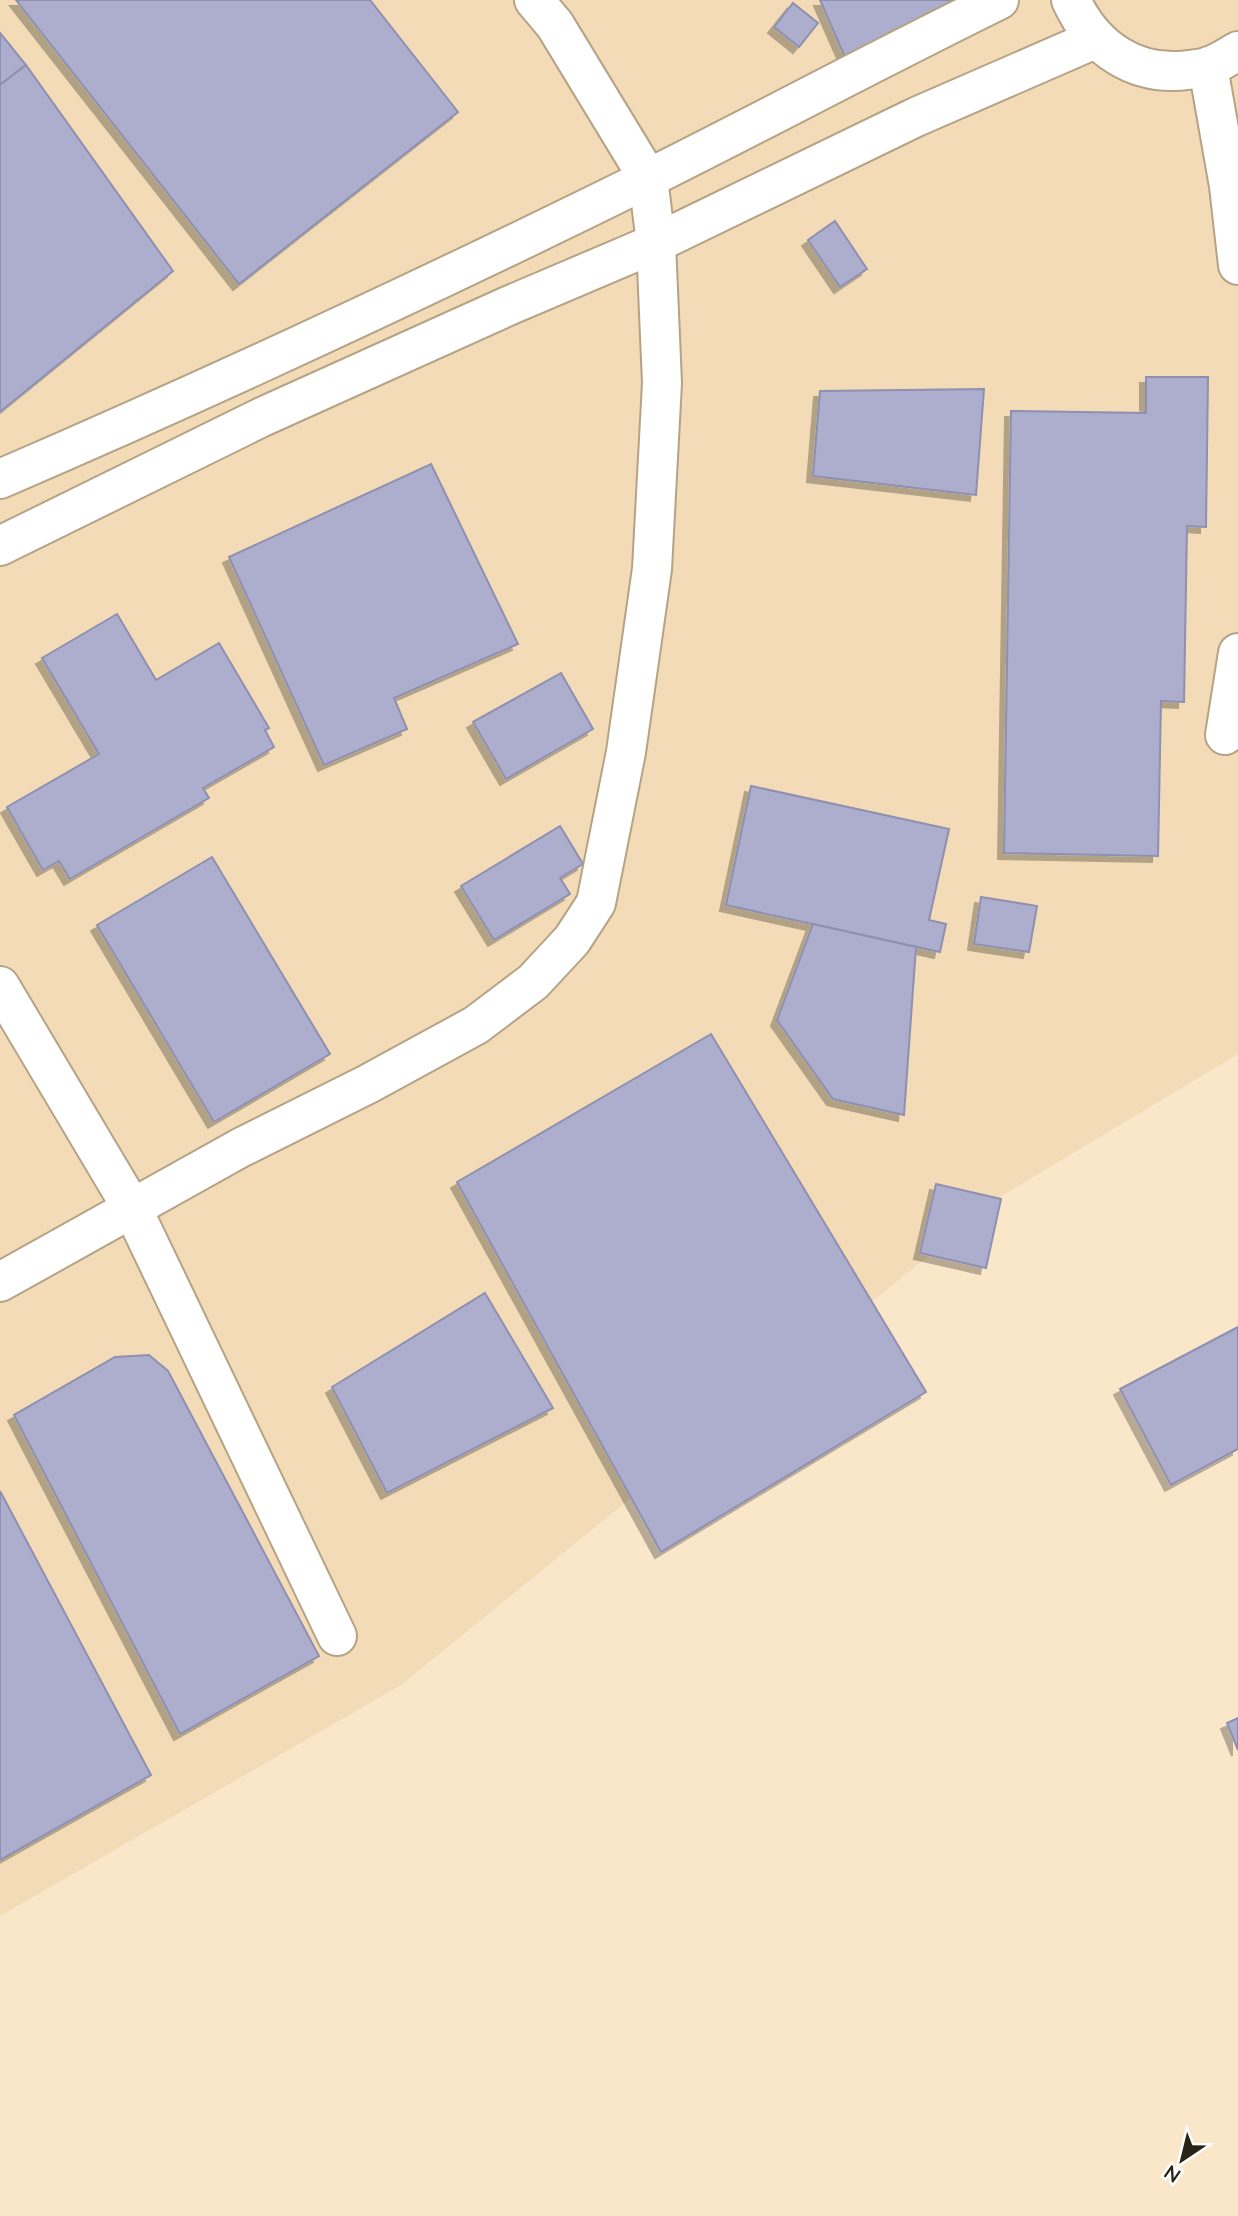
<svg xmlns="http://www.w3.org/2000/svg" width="1238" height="2216" viewBox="0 0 1238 2216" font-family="Lato,sans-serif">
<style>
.built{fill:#f2dbb6}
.building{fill:#adaece;stroke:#8f90af;stroke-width:2;filter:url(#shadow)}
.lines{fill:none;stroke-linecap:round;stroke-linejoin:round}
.minor-casing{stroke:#b5a386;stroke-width:42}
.minor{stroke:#fff;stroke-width:38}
</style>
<defs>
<filter id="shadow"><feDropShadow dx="-6" dy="6" stdDeviation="0" flood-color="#0004"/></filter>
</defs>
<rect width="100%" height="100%" fill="#fae7c9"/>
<path class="built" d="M0 0H1238V1054L1003 1195 401 1685 0 1916Z"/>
<g class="building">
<path d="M16 0H370L458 112 239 284Z"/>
<path d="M820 0H954L845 57Z"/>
<path d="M793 3 818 23 799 47 774 27Z"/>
<path d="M0 33 26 65 0 85Z"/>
<path d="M26 65 173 271 0 412V85Z"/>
<path d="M835 221 867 269 840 287 808 240Z"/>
<path d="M1146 377H1208L1206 527 1187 526 1184 702 1161 701 1158 856 1004 853 1011 411 1146 413Z"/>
<path d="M984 389 976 495 813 476 820 391Z"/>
<path d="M431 464 518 644 394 698 407 729 324 765 229 557Z"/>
<path d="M117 614 156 680 219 643 269 728 265 730 274 747 203 788 209 798 70 879 59 861 43 870 7 807 99 754 42 658Z"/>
<path d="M561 673 593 729 506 779 473 722Z"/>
<path d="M751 786 949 829 929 920 946 924 940 952 726 905Z"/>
<path d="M560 826 583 864 560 878 570 894 494 940 461 886Z"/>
<path d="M212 857 330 1054 214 1122 97 925Z"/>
<path d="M981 897 1037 906 1029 952 974 944Z"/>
<path d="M813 924 916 947 904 1115 833 1099 777 1020Z"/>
<path d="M711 1034 926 1392 661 1552 457 1182Z"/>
<path d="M936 1184 1001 1199 986 1268 920 1253Z"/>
<path d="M485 1293 553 1408 387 1493 332 1387Z"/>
<path d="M1238 1327V1449L1171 1485 1120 1389Z"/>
<path d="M149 1355 168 1371 319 1656 180 1734 14 1415 115 1357Z"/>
<path d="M0 1491 151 1775 0 1860Z"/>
<path d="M1238 1718V1750L1227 1723Z"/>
</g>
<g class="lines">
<g class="minor-casing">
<g id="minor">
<path d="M1071 0C1093 48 1135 77 1188 70 1195 69 1203 69 1209 66 1219 63 1229 56 1238 51"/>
<path d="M1208 67 1229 186 1238 265"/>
<path d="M0 479C218 385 434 284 647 179 765 120 881 58 999 0"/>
<path d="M0 546 262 417 508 306 656 243 916 117 1095 39"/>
<path d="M1225 735 1238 653"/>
<path d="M0 986 132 1208 337 1636"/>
<path d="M0 1282 240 1148 368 1084 476 1025 533 982 572 940 596 903 626 752 652 569 662 383 656 243 648 178 555 25 534 0"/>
</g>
</g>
<use href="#minor" class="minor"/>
</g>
<g transform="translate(1182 2160) rotate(215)" stroke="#ffffff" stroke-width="5" paint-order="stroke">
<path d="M0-5L12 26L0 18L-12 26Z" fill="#292217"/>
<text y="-10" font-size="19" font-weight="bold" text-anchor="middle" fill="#292217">N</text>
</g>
</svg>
